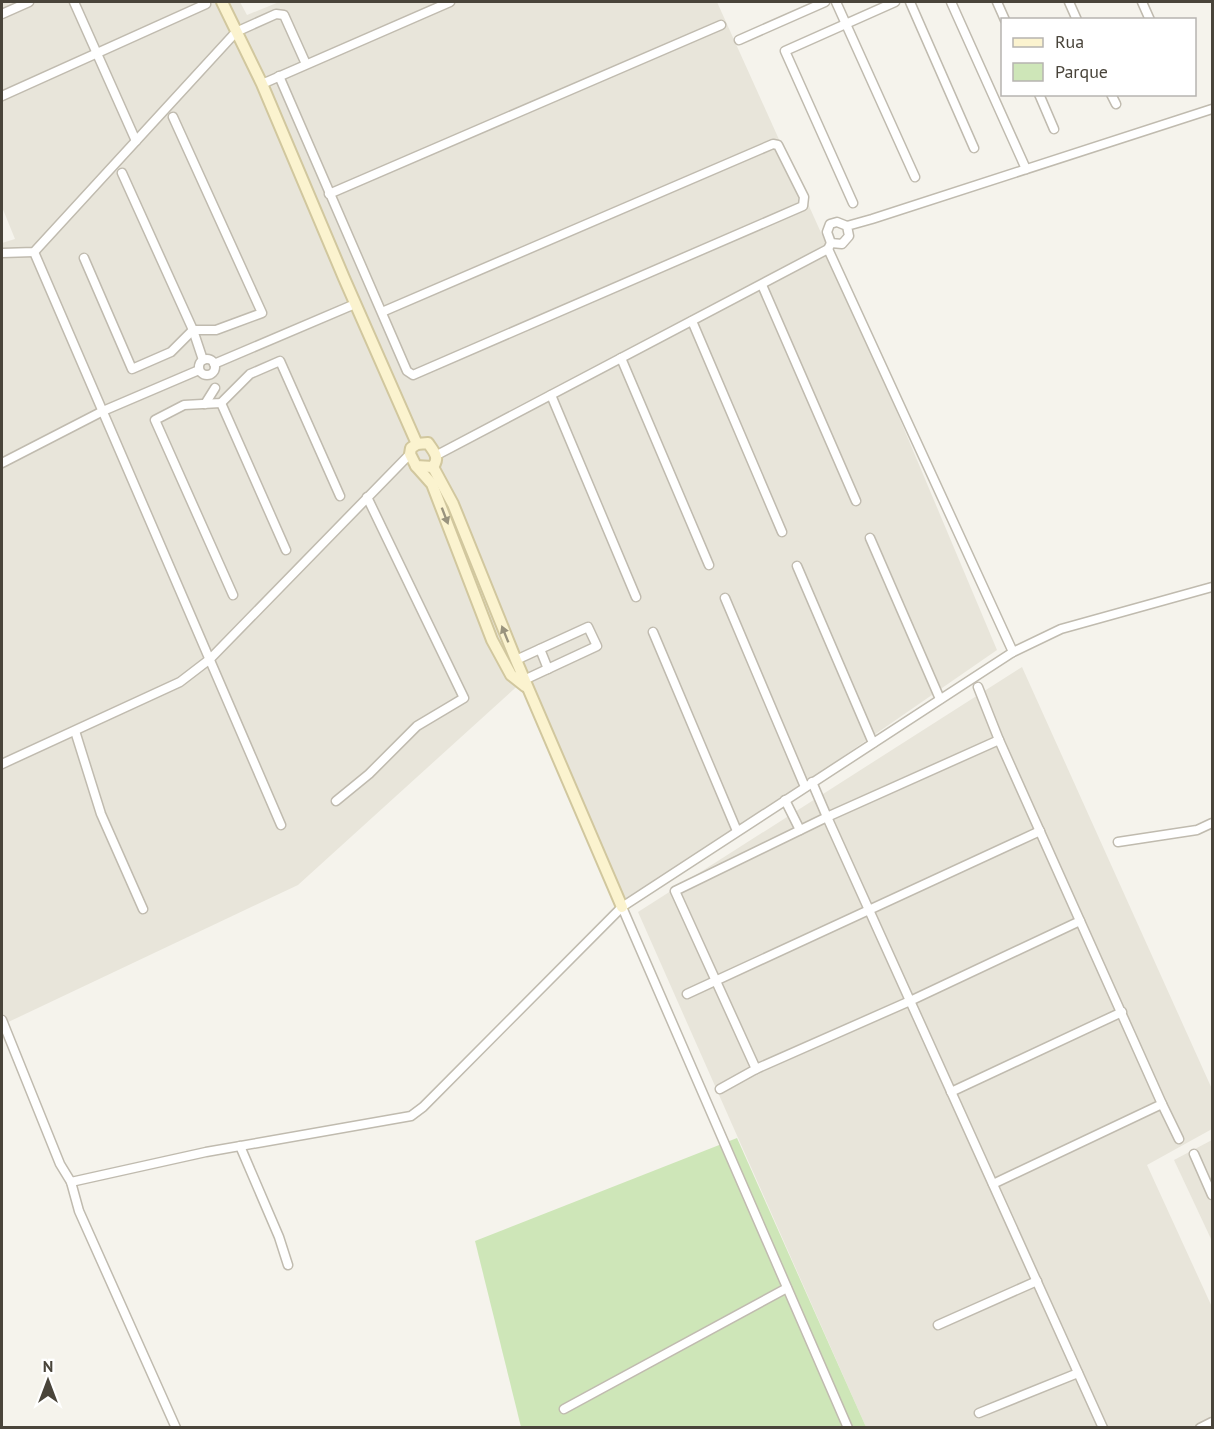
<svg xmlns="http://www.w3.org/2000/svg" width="1214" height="1429" viewBox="0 0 1214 1429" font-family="'PT Sans',sans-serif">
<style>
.residential{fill:#e8e5da}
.green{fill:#cee6b8}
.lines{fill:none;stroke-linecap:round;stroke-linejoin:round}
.street-casing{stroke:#c0bbaf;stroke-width:11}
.secondary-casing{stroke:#d1c79e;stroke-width:14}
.street{stroke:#fff;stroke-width:8}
.secondary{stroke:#fbf3cf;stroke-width:10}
.oneway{fill:#99937d}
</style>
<rect width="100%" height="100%" fill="#f5f3ec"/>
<g class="residential">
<path d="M2 2H240L247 15 279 2H717L827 246 997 650 621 910 524 680 298 885 2 1025V243L15 239 2 207Z"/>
<path d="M1022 667 1212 1089V1129L1147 1165 1212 1307V1427H866L638 912Z"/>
<path d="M1212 1140V1241L1174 1160Z"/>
</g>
<path class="green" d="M737 1138 866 1427H521L475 1241Z"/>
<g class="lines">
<g class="street-casing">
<g id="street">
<path d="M74 2 136 141"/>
<path d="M836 2 915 177"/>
<path d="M910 2 974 148"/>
<path d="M951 2 1026 169"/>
<path d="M997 2 1005 20"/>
<path d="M1069 2 1077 20"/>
<path d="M1142 2 1150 20"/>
<path d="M2 14 29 2"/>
<path d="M739 40 825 2"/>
<path d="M279 76 407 371 413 375 803 206 804 197 778 145 773 144 382 312"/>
<path d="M262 84 450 2"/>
<path d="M1039 94 1054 129"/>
<path d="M1111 94 1116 104"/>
<path d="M2 96 206 4"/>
<path d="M122 173 193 330 203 360"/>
<path d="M329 194 721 25"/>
<path d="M853 203 785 51 895 2"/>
<path d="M847 226 849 236 842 244 831 243 827 232 830 224 837 222 847 226 872 219 1212 109"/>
<path d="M828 249 1013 652"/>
<path d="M34 252 281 825"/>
<path d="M2 253 34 252 236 32 276 14 284 15 306 64"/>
<path d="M84 258 132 369 171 352 193 330H216L262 313 173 117"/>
<path d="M762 285 856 501"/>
<path d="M692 321 782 532"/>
<path d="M621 358 709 565"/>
<circle cx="207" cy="367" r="8"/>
<path d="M214 364 355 304"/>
<path d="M551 395 636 597"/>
<path d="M221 403 286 550"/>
<path d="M205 404 215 388"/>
<path d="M437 455 828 249 831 243"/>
<path d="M2 463 103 411 199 370"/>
<path d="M870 538 940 699"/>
<path d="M797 566 873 743"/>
<path d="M233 595 155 420 184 405 221 403 250 374 280 361 340 496"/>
<path d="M725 598 805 787"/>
<path d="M653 632 737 831"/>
<path d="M540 649 548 669"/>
<path d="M516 660 588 627 597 646 524 680"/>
<path d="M978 687 999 740 1162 1104 993 1184"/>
<path d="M75 731 101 814 143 909"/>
<path d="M2 764 180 682 210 659 410 454"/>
<path d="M812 782 827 817 999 740"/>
<path d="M785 800 800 830"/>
<path d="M336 801 369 774 417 726 464 698 367 497"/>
<path d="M1118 842 1197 830 1212 823"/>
<path d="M622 907 848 1428"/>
<path d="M687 994 1040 831"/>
<path d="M2 1020 60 1164 71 1182 79 1211 176 1428"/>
<path d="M756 1069 675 891 827 817 1103 1428"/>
<path d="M720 1089 756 1069 910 1001 1080 921"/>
<path d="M951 1092 1122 1012"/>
<path d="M1162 1104 1179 1139"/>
<path d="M240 1146 279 1237 288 1265"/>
<path d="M1194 1154 1212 1195"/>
<path d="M71 1182 206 1152 411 1116 423 1107 622 907 1013 652 1061 629 1212 587"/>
<path d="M938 1325 1037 1281"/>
<path d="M564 1409 787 1288"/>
<path d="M979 1413 1078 1373"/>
<path d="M1200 1428 1212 1422"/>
</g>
</g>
<g class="secondary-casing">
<g id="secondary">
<path d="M222 2 262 84 344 278 417 444"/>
<path d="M428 443C434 452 440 457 433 467L416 466 410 454 411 448 417 444Z"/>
<path d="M416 466 432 484 492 640 511 675 525 686"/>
<path d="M433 467 453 504 516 660 622 907"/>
</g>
</g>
<use href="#street" class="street"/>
<use href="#secondary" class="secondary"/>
</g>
<defs><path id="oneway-solid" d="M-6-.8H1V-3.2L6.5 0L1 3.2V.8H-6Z" transform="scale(1.5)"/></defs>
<g class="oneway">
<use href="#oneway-solid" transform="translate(445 516) rotate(69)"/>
<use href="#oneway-solid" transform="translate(505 634) rotate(-112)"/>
</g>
<rect width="1214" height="1429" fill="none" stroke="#49443a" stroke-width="6"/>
<rect x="1001" y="18" width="195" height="78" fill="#ffffff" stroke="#b6b4b0" stroke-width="1.5"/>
<rect x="1013" y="38" width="30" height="9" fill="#fbf3cf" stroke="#b6b4b0" stroke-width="1.5"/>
<text x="1055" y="48" font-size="18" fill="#49443a">Rua</text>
<rect x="1013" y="63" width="30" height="18" fill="#cee6b8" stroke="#b6b4b0" stroke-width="1.5"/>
<text x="1055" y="78" font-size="18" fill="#49443a">Parque</text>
<g transform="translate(48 1381)" stroke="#ffffff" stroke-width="4.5" paint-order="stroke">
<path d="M0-4.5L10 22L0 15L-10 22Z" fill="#49443a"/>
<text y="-9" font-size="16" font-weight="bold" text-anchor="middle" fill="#49443a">N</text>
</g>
</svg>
